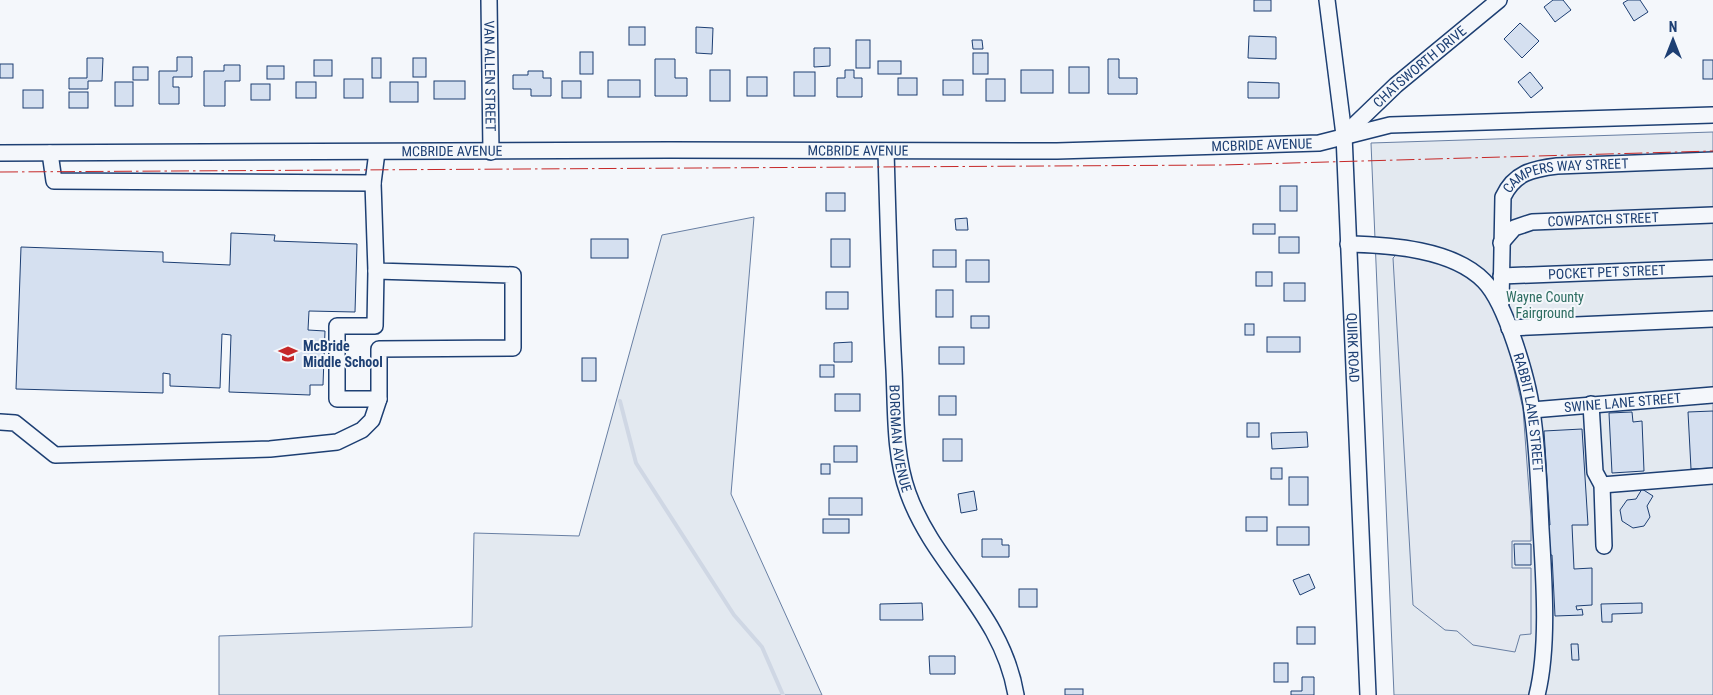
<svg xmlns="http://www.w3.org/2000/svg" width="1713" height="695" viewBox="0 0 1713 695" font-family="'Roboto Condensed',sans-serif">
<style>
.green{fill:#e3e9f0;stroke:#687fa3}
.parking{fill:#e3e8f0;stroke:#687fa3}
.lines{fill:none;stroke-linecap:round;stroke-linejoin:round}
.stream{stroke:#cfd7e4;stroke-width:4}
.building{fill:#d5e0f0;stroke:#1d3f73}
.minor-casing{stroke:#1d3f73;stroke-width:18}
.minor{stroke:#f4f7fb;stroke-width:15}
.power{stroke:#c62828;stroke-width:1;stroke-dasharray:18 4 2.5 4;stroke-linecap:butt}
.labels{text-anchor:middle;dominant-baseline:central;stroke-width:4;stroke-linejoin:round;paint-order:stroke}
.street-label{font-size:14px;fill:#1d3f73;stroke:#f4f7fb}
.park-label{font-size:14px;fill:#2c6c60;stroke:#f4f7fb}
.poi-label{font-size:14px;font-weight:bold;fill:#1d3f73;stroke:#f4f7fb;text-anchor:start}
</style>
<rect width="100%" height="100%" fill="#f4f7fb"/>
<g class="green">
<path d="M1713 132V695H1394L1371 143Z"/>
<path d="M754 217 731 494 822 695H219V636L472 627 474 533 579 536 662 235Z"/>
</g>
<path class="parking" d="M1406 245 1488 277 1511 357 1523 409 1531 518V541H1512V568H1531V634L1520 635 1515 652 1473 645 1457 631 1445 630 1413 605 1393 258Z"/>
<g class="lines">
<path class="stream" d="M620 401 636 463 734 615 762 647 783 695"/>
</g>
<g class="building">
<rect x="1254" y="0" width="17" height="11"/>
<path d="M1553 0H1563L1571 10 1555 22 1544 7Z"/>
<path d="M1628 0H1640L1648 12 1634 21 1623 3Z"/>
<path d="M1520 23 1539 41 1522 58 1504 39Z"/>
<rect x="629" y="27" width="16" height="18"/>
<path d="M696 27 713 28 712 54 696 53Z"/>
<path d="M1249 36 1276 37V59L1248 58Z"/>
<rect x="856" y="40" width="14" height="28"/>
<path d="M972 40H982L983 49H973Z"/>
<path d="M814 48H830V66L814 67Z"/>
<rect x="580" y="52" width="13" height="22"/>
<rect x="973" y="53" width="15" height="21"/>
<path d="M177 57H192V77H173V87H179V104H159V71H177Z"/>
<path d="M87 58H103L102 81H88V89H69V78H87Z"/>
<rect x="372" y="58" width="9" height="20"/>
<rect x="413" y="58" width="13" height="19"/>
<path d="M655 59H675V78H687V96H655Z"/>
<path d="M1108 59H1119V78H1137V94H1108Z"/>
<rect x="314" y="60" width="18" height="16"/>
<rect x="1703" y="60" width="10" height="19"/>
<rect x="878" y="61" width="23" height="13"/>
<rect x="0" y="64" width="13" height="14"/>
<path d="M224 65H240V81H225V106H204V71H224Z"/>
<rect x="267" y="66" width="17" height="13"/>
<rect x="133" y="67" width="15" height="13"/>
<rect x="1069" y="67" width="20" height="26"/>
<rect x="710" y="70" width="20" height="31"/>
<path d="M845 70H854V78H862V97H837V78H845Z"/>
<rect x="1021" y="70" width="32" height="23"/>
<path d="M528 71H543V78H551V96H531V89H513V75H528Z"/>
<rect x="794" y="72" width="21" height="24"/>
<path d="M1530 72 1543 88 1531 98 1518 82Z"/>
<rect x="747" y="77" width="20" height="19"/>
<rect x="898" y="78" width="19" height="17"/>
<rect x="344" y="79" width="19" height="19"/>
<rect x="986" y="79" width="19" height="22"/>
<rect x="608" y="80" width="32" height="17"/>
<rect x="943" y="80" width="20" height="15"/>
<rect x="434" y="81" width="31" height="18"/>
<rect x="562" y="81" width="19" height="17"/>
<rect x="115" y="82" width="18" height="24"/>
<rect x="296" y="82" width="20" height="16"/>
<rect x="390" y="82" width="28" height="20"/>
<path d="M1248 82 1279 83V98H1248Z"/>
<rect x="251" y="84" width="19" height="16"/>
<rect x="23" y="90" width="20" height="18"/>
<rect x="69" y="92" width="19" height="16"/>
<rect x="1280" y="186" width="17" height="25"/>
<rect x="826" y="193" width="19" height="18"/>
<path d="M967 218 968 230H956L955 219Z"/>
<rect x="1253" y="224" width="22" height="10"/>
<path d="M231 233 275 235 274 241 357 244 355 312 309 311 308 330 325 331 323 385H310V395L229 392 231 335 222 334 220 388 170 386V374L163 373V393L16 389 21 247 163 252V262L230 265Z"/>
<rect x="1279" y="237" width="20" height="16"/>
<rect x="591" y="239" width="37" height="19"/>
<rect x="831" y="239" width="19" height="28"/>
<rect x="933" y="250" width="23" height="17"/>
<rect x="966" y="260" width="23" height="22"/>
<rect x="1256" y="272" width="16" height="14"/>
<rect x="1284" y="283" width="21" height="18"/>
<rect x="936" y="290" width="17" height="27"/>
<rect x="826" y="292" width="22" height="17"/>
<rect x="971" y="316" width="18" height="12"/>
<rect x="1245" y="324" width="9" height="11"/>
<rect x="1267" y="337" width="33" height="15"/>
<path d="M852 342V362H834V343Z"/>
<rect x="939" y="347" width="25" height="17"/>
<rect x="582" y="358" width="14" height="23"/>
<rect x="820" y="365" width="14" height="12"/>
<rect x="835" y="394" width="25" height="17"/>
<rect x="939" y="396" width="17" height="19"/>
<path d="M1713 411V468L1691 469 1688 412Z"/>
<path d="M1632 412 1633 422 1642 421 1644 471 1612 473 1609 413Z"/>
<rect x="1247" y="423" width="12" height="14"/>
<path d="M1582 429 1588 525H1572L1574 569 1592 568V605L1576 606 1577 610 1582 609 1583 615 1555 616 1552 555H1547L1545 525H1550L1544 431Z"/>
<path d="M1307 432 1308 447 1272 449 1271 433Z"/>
<rect x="943" y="439" width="19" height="22"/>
<rect x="834" y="446" width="23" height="16"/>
<rect x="821" y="464" width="9" height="10"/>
<rect x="1271" y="468" width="11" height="11"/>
<rect x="1289" y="477" width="19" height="28"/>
<path d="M1642 489 1653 496 1647 506 1650 517 1644 526 1633 528 1622 521 1620 510 1627 500 1636 499Z"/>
<path d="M974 491 977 510 961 513 958 494Z"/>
<rect x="829" y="498" width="33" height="17"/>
<rect x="1246" y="517" width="21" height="14"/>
<rect x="823" y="519" width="26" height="14"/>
<rect x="1277" y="527" width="32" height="18"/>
<path d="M982 539H1002V545H1009V557H982Z"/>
<path d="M1514 544H1531V565H1515Z"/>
<path d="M1309 574 1315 588 1300 595 1293 580Z"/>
<rect x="1019" y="589" width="18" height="18"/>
<path d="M922 603 923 620H880V604Z"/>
<path d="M1642 603V613L1612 614V622H1602L1601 604Z"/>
<rect x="1297" y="627" width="18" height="17"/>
<path d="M1571 644H1578L1579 660H1572Z"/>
<path d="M929 656H955V674H930Z"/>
<rect x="1274" y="663" width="14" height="19"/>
<path d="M1302 677H1314V695H1291V691H1302Z"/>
<rect x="1065" y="689" width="18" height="6"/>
</g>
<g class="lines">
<g class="minor-casing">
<g id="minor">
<path id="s1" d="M489 0 491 152"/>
<path id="s2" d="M1327 0 1344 135 1368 695"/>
<path id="s3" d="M1344 135 1396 85 1499 0"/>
<path id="s4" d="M886 151C888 224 890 297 894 370 896 411 894 454 908 493 935 568 1002 611 1016 695"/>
<path id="s5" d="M0 153 669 150 1057 151 1319 143 1390 125 1713 115"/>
<path d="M50 153 54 181 373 183 377 152"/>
<path id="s6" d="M1501 243 1514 228 1532 222 1713 215"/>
<path id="s7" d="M1348 244C1390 245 1453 249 1484 281 1506 303 1528 380 1532 411 1538 450 1539 490 1541 529 1544 579 1549 647 1537 695"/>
<path d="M376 271 375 326H337V399H379"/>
<path id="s8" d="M1501 276 1713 268"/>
<path id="s9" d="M1501 303 1503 197C1514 173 1532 169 1557 166L1713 160"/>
<path d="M1509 328 1713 319"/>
<path d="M1591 404 1595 472 1602 485 1604 546"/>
<path id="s10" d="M1532 410 1713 395"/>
<path d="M0 422 15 423 55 455 270 449 337 442 362 430 372 420 379 399V349L513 348V275L376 271 373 183"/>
<path d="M1602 485 1713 476"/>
</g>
</g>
<use href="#minor" class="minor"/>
<path class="power" d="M0 172 1222 165 1713 151"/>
</g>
<defs>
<g id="school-bare" transform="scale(1.5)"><path d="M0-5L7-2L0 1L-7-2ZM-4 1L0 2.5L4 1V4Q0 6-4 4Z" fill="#c62828" stroke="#f4f7fb" stroke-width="2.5" paint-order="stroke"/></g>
</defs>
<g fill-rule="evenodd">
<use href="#school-bare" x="288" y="354"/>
</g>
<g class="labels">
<g class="street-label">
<text stroke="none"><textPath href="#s3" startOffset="102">CHATSWORTH DRIVE</textPath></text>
<text stroke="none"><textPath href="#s1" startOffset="76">VAN ALLEN STREET</textPath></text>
<text stroke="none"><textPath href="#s5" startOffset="1262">MCBRIDE AVENUE</textPath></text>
<text stroke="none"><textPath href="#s5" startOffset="858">MCBRIDE AVENUE</textPath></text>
<text stroke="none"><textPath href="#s5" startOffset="452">MCBRIDE AVENUE</textPath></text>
<text stroke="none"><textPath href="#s9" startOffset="178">CAMPERS WAY STREET</textPath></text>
<text stroke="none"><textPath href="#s6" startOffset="110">COWPATCH STREET</textPath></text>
<text stroke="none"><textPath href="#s8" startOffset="106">POCKET PET STREET</textPath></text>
<text stroke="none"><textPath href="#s2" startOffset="349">QUIRK ROAD</textPath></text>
<text stroke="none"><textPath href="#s10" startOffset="91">SWINE LANE STREET</textPath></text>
<text stroke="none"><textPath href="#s7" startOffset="285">RABBIT LANE STREET</textPath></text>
<text stroke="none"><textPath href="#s4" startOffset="288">BORGMAN AVENUE</textPath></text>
</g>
<g class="park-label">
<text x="1545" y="297">Wayne County<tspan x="1545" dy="16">Fairground</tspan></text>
</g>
<g class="poi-label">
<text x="303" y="346">McBride<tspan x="303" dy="16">Middle School</tspan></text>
</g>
</g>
<g transform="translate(1673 40)" stroke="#f4f7fb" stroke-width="4" paint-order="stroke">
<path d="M0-4L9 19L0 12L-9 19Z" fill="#1d3f73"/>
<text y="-8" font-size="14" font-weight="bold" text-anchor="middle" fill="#1d3f73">N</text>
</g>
</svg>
